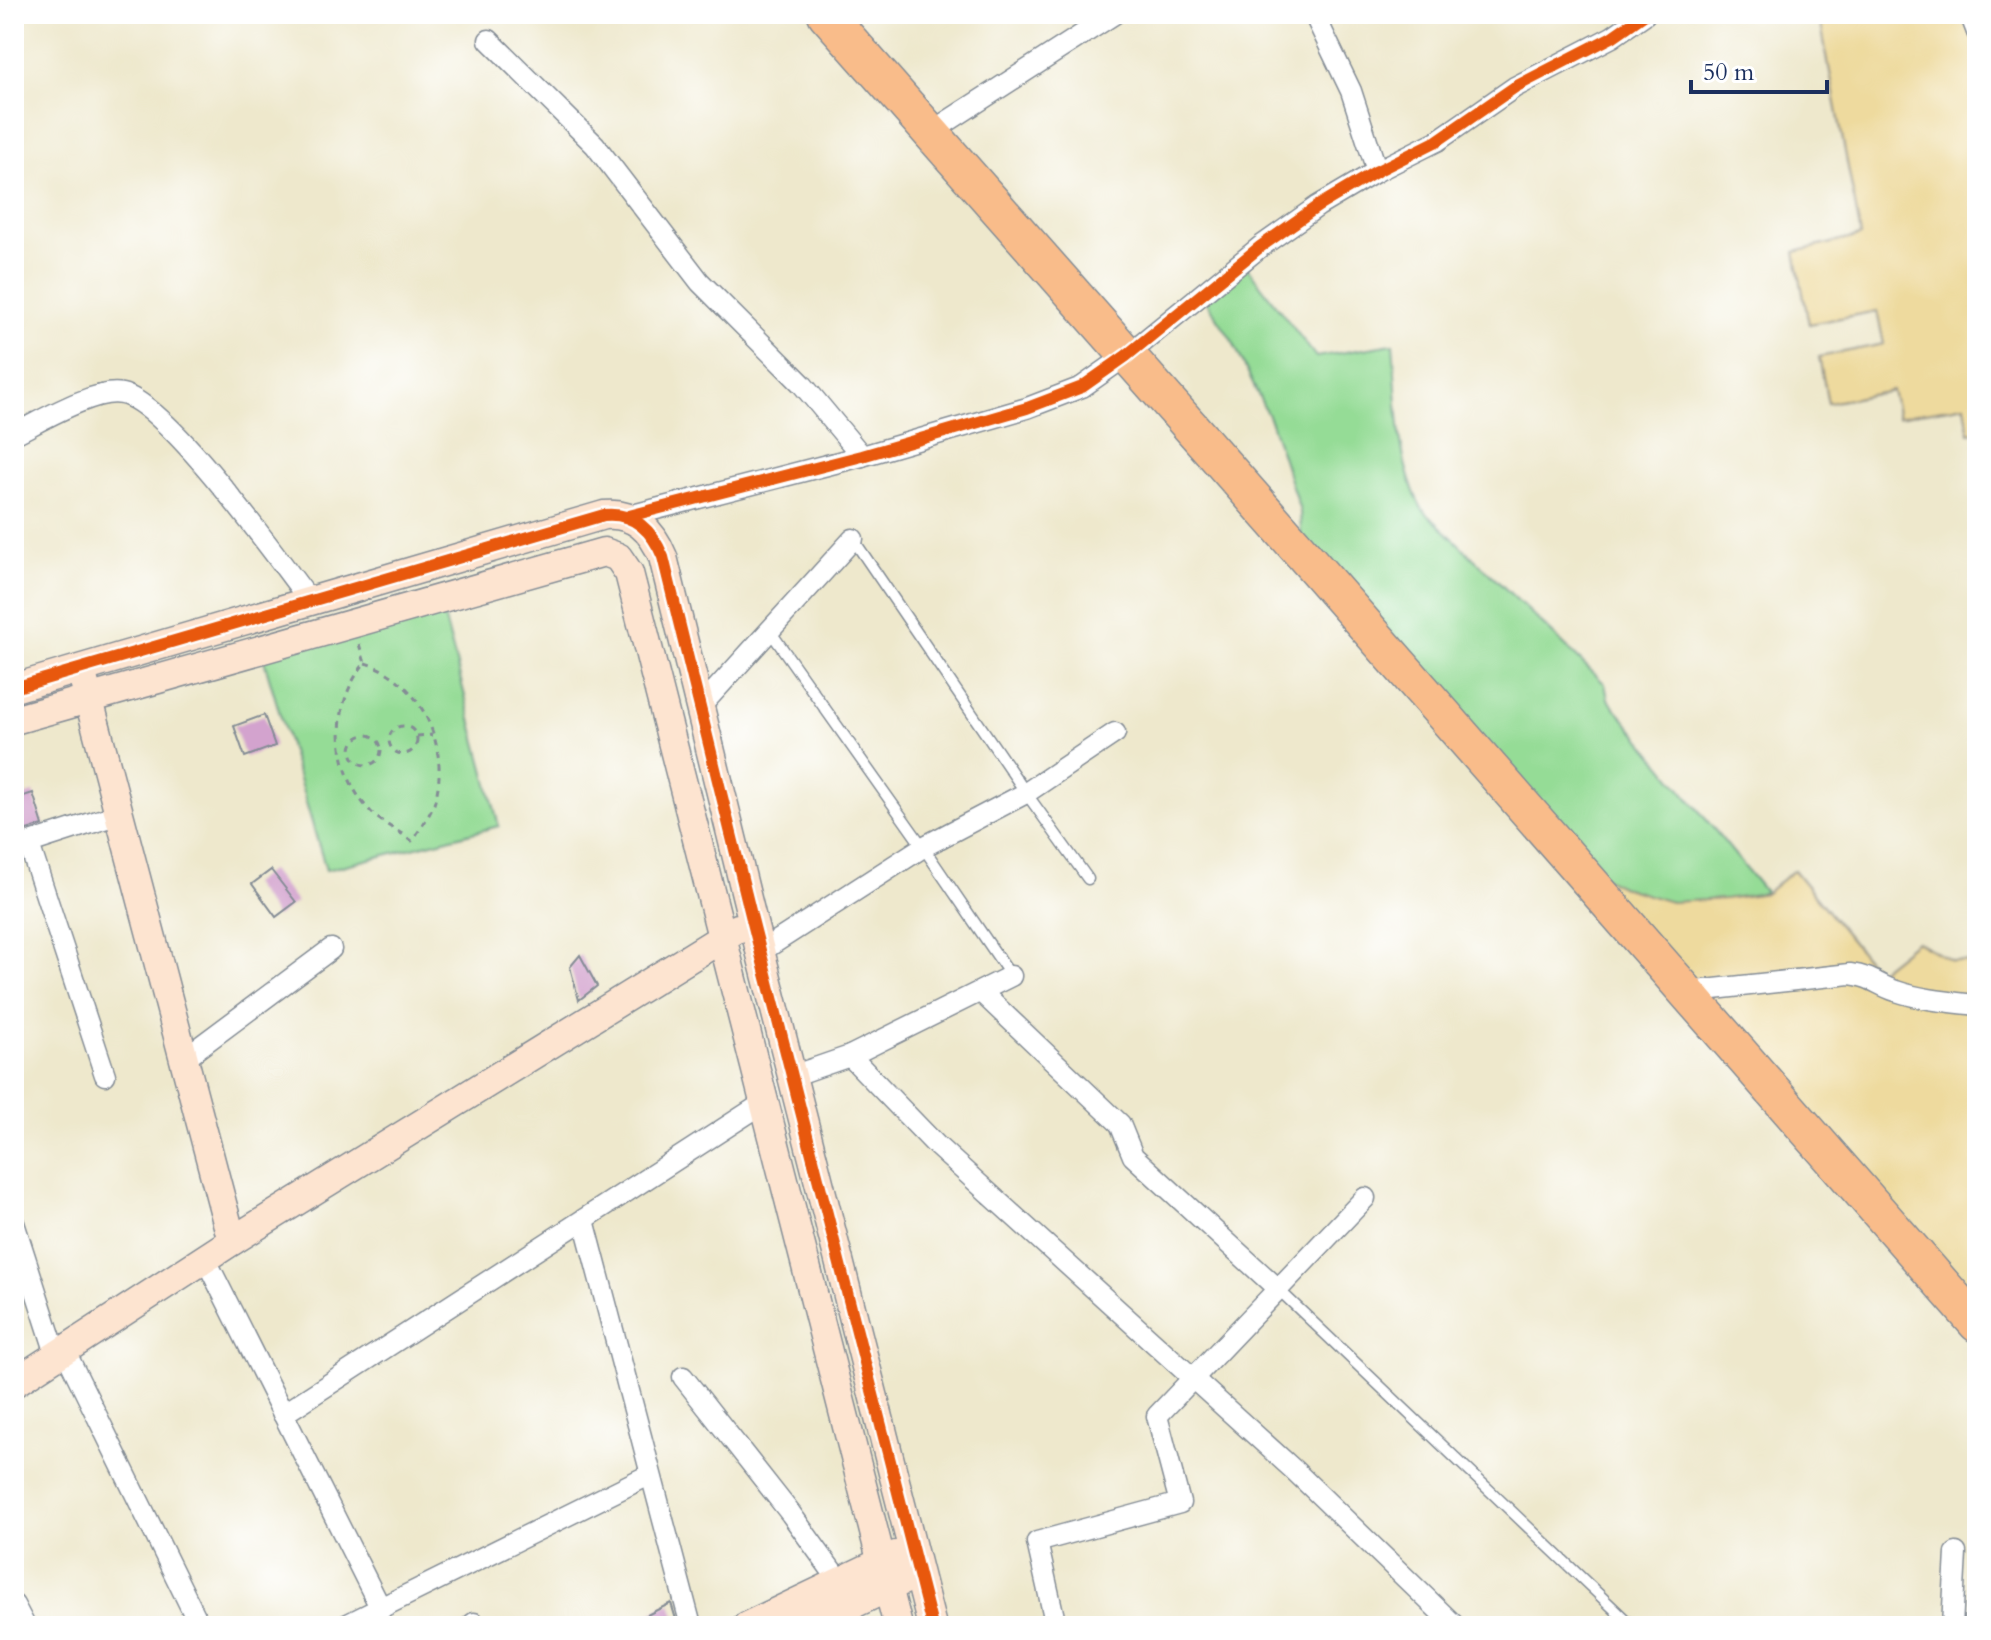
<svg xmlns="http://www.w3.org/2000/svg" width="1991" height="1640" viewBox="0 0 1991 1640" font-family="Cardo,serif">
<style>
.green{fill:#95dc96;stroke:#58867a;stroke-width:2}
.sand{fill:#eeda9e;stroke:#84847e;stroke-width:2}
.building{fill:#d3a3ce}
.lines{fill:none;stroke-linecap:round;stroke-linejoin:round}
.lane-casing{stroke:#848c95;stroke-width:13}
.street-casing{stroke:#848c95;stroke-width:23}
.secondary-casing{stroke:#848c95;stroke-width:31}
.highway-casing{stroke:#848c95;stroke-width:39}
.path{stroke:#848c95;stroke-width:3;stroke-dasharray:6 6;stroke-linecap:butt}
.lane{stroke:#fff;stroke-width:10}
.street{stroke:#fff;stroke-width:20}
.secondary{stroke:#fde4d0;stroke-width:28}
.highway{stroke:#f9bc8a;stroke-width:36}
.cycleway-casing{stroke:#fff;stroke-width:17}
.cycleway{stroke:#e8590c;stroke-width:12}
</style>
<rect width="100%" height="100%" fill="#fff"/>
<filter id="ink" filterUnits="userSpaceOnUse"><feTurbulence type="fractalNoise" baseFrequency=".0125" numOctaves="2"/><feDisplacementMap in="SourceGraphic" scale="16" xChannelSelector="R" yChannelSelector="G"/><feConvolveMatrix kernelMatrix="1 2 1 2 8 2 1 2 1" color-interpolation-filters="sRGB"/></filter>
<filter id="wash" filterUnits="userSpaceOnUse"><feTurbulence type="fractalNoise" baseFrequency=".006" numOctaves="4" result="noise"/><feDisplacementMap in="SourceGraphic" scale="32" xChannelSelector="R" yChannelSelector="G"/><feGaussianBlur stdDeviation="1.8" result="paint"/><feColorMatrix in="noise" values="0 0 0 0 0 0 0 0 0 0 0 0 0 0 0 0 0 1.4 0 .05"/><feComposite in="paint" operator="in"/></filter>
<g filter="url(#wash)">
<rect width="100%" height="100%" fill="#eee8cc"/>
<g class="green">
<path d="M1242 261 1316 357 1393 344C1398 399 1395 460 1422 509L1605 684 1608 699 1766 893C1736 897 1703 905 1672 902 1640 899 1602 876 1573 862L1302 553 1300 511 1271 422 1233 342 1202 294Z"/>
<path d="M439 597 499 826 326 870 261 650Z"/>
</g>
<g class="sand">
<path d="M1819 14H1977V432L1969 433 1965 405 1898 417 1892 391 1828 403 1819 357 1884 344 1877 311 1809 324 1795 252 1861 236Z"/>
<path d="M1573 862 1625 888 1671 902 1724 899 1766 893 1794 870 1877 972 1916 941 1952 961 1977 962V1324Z"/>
</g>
<g id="blocks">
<g class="building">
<path d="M264 715 275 746 245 757 234 726Z"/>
<path d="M33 793 43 825 14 834V799Z"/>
<path d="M271 870 296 902 276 917 252 884Z"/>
<path d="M580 955 597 986 579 1000 570 967Z"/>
<path d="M671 1603 678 1626H626L653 1612Z"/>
</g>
</g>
</g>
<g filter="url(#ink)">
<use href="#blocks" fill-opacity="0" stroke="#848c95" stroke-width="2"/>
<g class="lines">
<g class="lane-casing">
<g id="lane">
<path d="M853 539 1026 793 1088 879"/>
<path d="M770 631 923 847 1011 976"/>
<path d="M1278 1289 1632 1626"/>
</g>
</g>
<g class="street-casing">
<g id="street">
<path d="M1314 14 1351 91 1377 171"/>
<path d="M1970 14 1977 32"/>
<path d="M489 40 595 145 700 282 802 384 862 456"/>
<path d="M931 132 1114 14"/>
<path d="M14 434C39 422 95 388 122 394 168 404 278 559 310 601"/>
<path d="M629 516 862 456 1027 408 1082 387 1126 356 1260 247 1318 206 1377 171 1437 141 1515 87 1612 37 1645 14"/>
<path d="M700 707 853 539"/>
<path d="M29 844 105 1075"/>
<path d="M14 848 119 814"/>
<path d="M760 952 923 847 1026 793 1115 733"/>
<path d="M981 992 1120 1124 1133 1156 1278 1289"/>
<path d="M1687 992 1850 974C1873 977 1877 985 1896 991 1922 1000 1950 1002 1977 1005"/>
<path d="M850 1056 937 1146 1295 1471 1455 1626"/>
<path d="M182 1060 331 949"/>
<path d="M792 1076 850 1056 1011 976"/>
<path d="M584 1220 691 1626"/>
<path d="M14 1223 57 1357"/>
<path d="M205 1258 381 1609"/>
<path d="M65 1351 200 1626"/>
<path d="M683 1377 791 1514 840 1582"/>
<path d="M283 1414 765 1102"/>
<path d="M14 1605 25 1626"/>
<path d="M344 1626 649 1475"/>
<path d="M471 1626 474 1623"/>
<path d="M1056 1626 1037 1542 1180 1503 1157 1416 1365 1198"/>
<path d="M1952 1626 1956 1553"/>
</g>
</g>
<g class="secondary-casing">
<g id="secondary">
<path d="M84 681 232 1241"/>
<path d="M14 688 604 515C634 512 652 530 663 557L752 919 932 1626"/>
<path d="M14 720 604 552 618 557 629 573 898 1626"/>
<path d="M14 1383 232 1241 738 928"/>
<path d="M747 1626 896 1555"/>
<path d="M807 1626 904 1580"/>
</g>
</g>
<g class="highway-casing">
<path id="highway" d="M826 14 1302 553 1977 1324"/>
</g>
<g class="path">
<path d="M359 644 365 663"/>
<path d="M365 663C421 679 452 749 434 804 429 817 420 829 412 841 399 831 383 824 371 812 333 773 329 705 365 663Z"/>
<circle cx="403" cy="740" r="14"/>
<circle cx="366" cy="750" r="15"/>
<path d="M417 736 432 735"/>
</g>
<use href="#lane" class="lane"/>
<use href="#street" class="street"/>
<use href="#secondary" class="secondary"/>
<use href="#highway" class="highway"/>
<g class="cycleway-casing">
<g id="cycleway">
<path d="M629 516 862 456 1027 408 1082 387 1126 356 1260 247 1318 206 1377 171 1437 141 1515 87 1612 37 1645 14"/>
<path d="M14 688 604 515C634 512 652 530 663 557L752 919 932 1626"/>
</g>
</g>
<use href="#cycleway" class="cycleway"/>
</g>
</g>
<rect width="1991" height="1640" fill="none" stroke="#fff" stroke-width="48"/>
<path d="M1691 80v12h136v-12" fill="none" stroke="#1b2f5e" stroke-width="4"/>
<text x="1703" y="80" font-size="24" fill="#1b2f5e" stroke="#ffffff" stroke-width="6" paint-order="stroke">50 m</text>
</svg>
